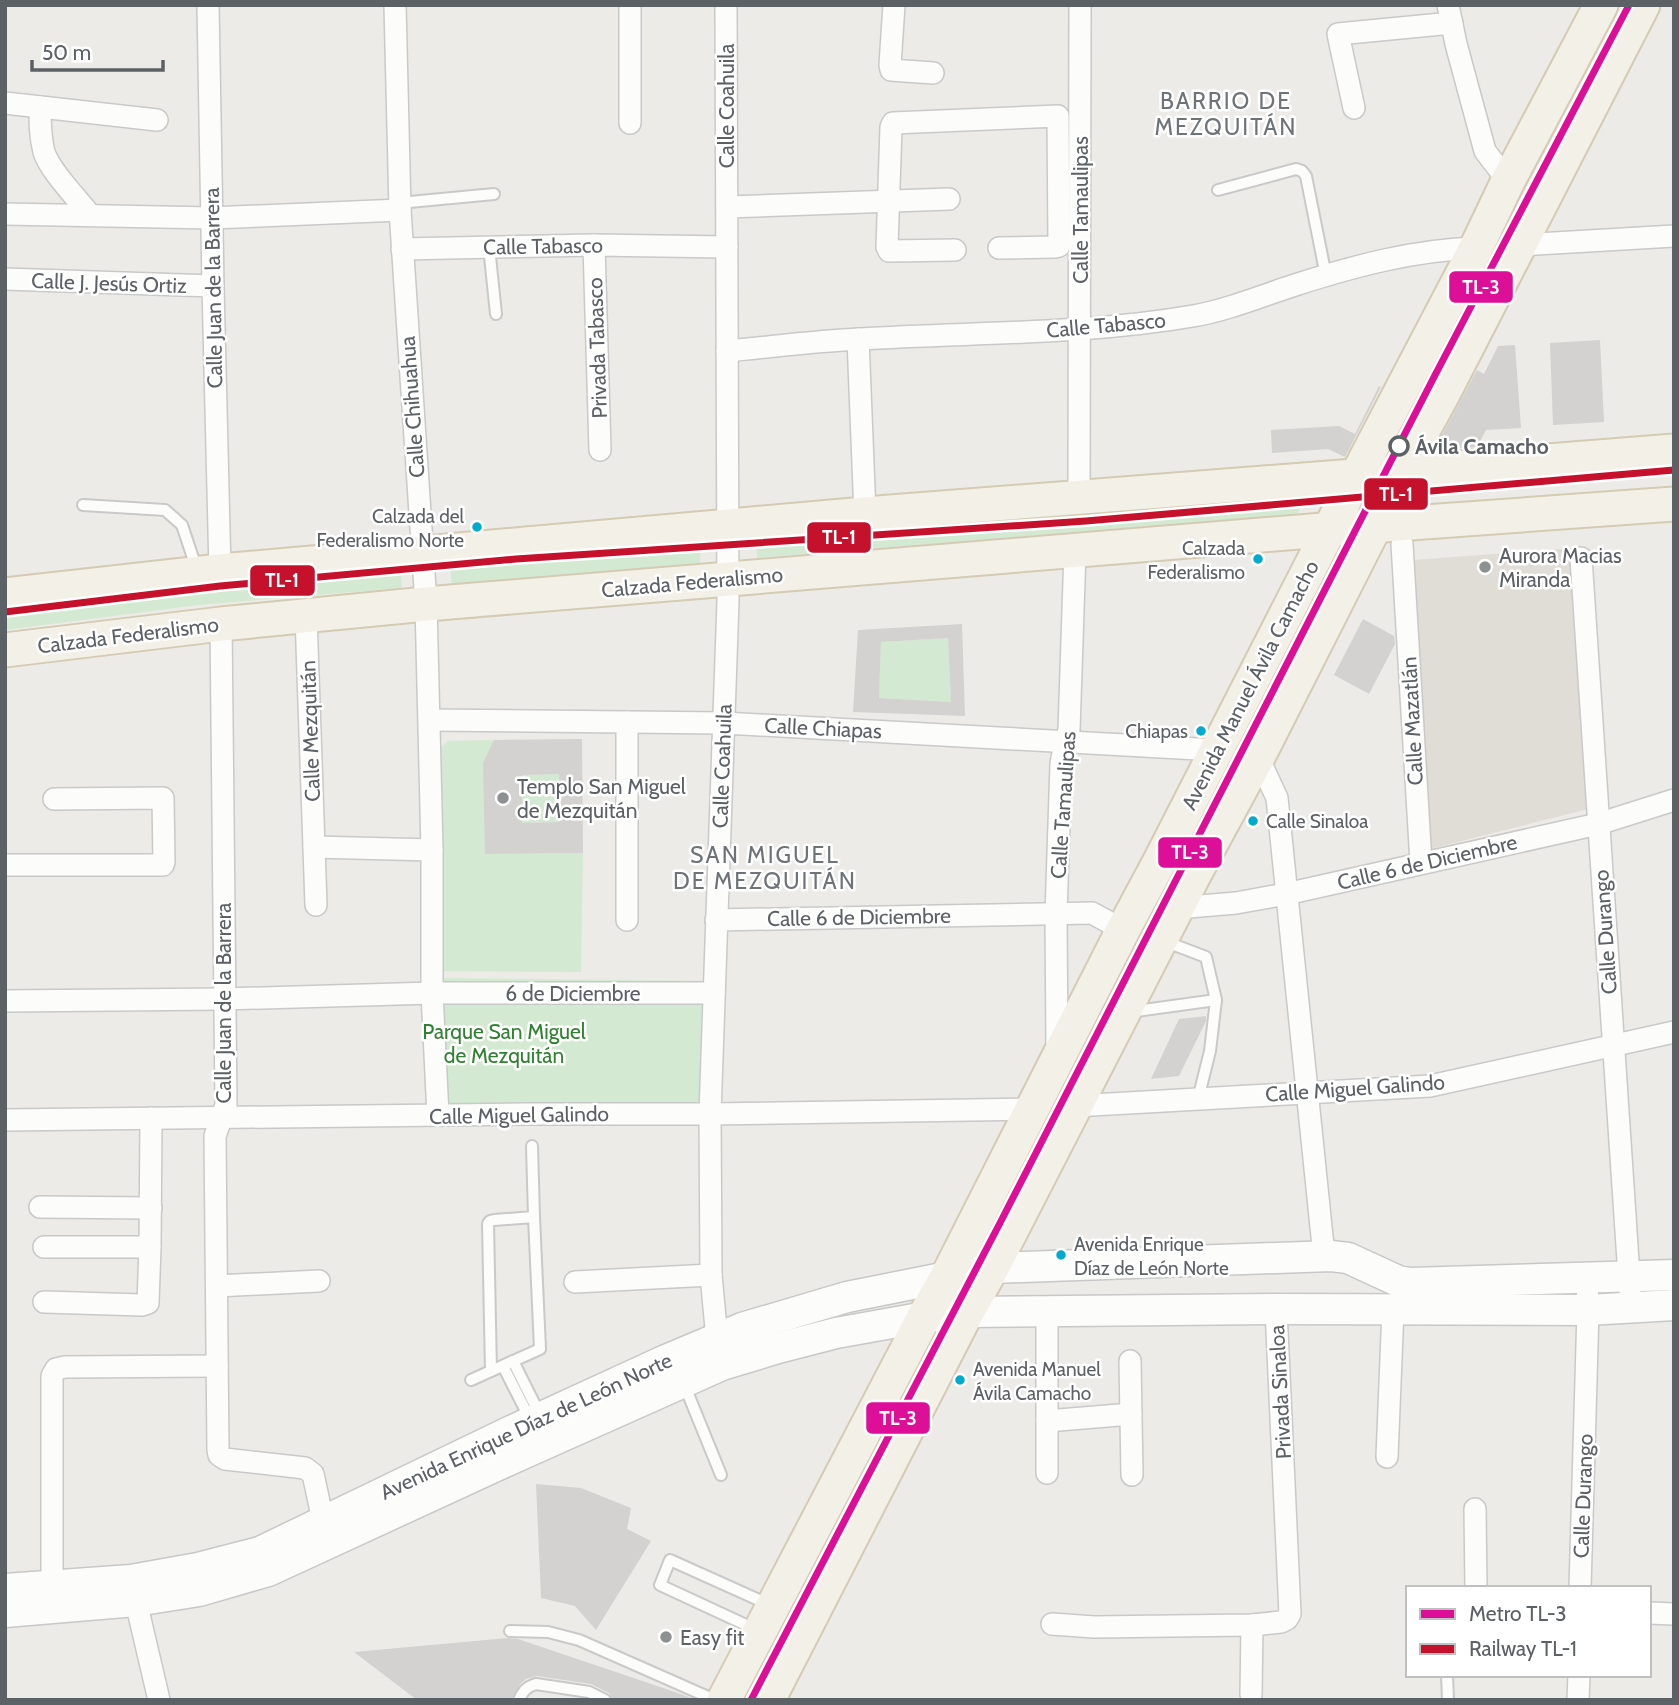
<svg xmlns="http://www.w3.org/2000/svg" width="1679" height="1705" viewBox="0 0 1679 1705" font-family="Cabin,sans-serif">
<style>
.education{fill:#e0ddd6}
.green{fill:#d4e9d1}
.building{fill:#d3d2d0;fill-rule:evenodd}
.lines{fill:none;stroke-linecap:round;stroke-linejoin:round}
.lane-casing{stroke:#c9c9c9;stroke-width:14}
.street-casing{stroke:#c9c9c9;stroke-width:24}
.secondary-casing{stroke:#c7c8c7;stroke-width:33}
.primary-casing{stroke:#d5cbb3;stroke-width:37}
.lane{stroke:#fcfcfb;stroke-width:10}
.street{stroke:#fcfcfb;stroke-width:21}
.secondary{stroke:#fcfcfb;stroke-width:30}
.primary{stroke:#f3f0e8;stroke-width:33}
.rail-1-casing{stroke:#fff;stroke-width:12}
.rail-1{stroke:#c5112c;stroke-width:7}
.metro-1-casing{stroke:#fff;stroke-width:12}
.metro-1{stroke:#dd0e98;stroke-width:7}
.stop-dot{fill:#fff;stroke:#5c6165;stroke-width:3.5}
.bus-dot{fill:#00a9ce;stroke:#fff;stroke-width:2.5}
.poi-dot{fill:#8e9192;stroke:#fff;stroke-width:2.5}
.labels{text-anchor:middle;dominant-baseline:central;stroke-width:5;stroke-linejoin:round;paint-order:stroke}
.bus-label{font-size:19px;fill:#5c6165;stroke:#fff;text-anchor:end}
.street-label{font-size:21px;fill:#5c6165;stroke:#fff}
.stop-label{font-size:21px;font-weight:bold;fill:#5c6165;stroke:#fff;text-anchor:start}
.poi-label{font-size:21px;fill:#5c6165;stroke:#fff;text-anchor:start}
.park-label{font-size:21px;fill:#2f822f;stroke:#fff}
.neighbourhood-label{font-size:23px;letter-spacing:2px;fill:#6d7377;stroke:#fff}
.line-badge{stroke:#fff;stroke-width:2.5}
.badge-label{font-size:19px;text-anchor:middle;font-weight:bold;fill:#fff}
</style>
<rect width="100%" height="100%" fill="#ecebe7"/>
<path class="education" d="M1572 548 1592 808 1430 849 1413 560Z"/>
<g class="green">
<path d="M1307 495 1297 514 757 558 756 537Z"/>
<path d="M701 541 700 563 452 585 450 563Z"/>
<path d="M400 566 402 588 198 605 5 630V607Z"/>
<path d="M948 638 951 702 879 698 881 642Z"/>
<path d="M494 740 485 854 583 853 581 972 441 971 439 749 448 741Z"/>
<path d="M559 774 560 822 522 823V775Z"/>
<path d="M435 978 706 981 702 1107 439 1111Z"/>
</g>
<g class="building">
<path d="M1600 340 1604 422 1553 425 1550 343Z"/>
<path d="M1515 345 1521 428 1486 430 1477 447 1434 450 1477 370 1484 374 1498 346Z"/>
<path d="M1379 386 1381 387 1345 457 1328 449 1272 453 1271 430 1339 426 1355 434Z"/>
<path d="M1363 619 1394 636 1395 644 1369 694 1334 675Z"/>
<path d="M962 624 965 716 853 712 858 630ZM948 638 951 702 879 698 881 642Z"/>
<path d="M582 739 583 853 485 854 483 763 494 740ZM559 774 560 822 522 823V775Z"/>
<path d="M1206 1016V1021L1179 1076 1151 1079 1179 1019Z"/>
<path d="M536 1484 581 1488 631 1508 627 1529 651 1541 596 1630 575 1606 541 1598Z"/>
<path d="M508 1638 518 1639 681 1694 691 1698V1700H613L609 1693 591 1684 537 1676 526 1679 520 1684 511 1700H417L354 1652Z"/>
</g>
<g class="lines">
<g class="lane-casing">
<g id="lane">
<path d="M1218 190 1296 169 1302 171 1306 176 1326 276"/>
<path d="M399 203 494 194"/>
<path d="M489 247 496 314"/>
<path d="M83 505 165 510 182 525 197 570"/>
<path d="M1164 941 1206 957 1216 1000 1210 1051 1198 1099"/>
<path d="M1129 1012 1216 1000"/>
<path d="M532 1146 534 1217 540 1349 491 1371 488 1224 490 1221 494 1220 534 1217"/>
<path d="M513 1361 540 1415"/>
<path d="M503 1366 530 1419"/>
<path d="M471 1380 491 1371"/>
<path d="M684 1384 721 1475"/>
<path d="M757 1630 660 1585 670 1560 770 1605"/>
<path d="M510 1631 548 1632 579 1640 715 1700"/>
<path d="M1447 1675 1448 1700"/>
<path d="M519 1700C523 1691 526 1687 536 1684L589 1692 605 1700"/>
</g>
</g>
<g class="street-casing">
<g id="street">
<path d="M208 5 213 286 220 571"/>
<path d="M395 5 400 210 426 604 432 850V993L438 1115"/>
<path d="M894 5 890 65 891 70 933 73"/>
<path d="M1448 5 1456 44 1485 151 1508 181"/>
<path d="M5 103 157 120"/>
<path d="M40 107C40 122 40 137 44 152 50 171 77 198 90 215"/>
<path d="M1354 108 1338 34 1452 23"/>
<path d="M630 123V5"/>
<path d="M727 207 949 199"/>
<path d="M5 214 212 218 400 210"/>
<path d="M594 245 600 450"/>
<path d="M1520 245 1674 236"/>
<path d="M402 249 594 245 727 247"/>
<path d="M955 250 889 251 887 247 891 127 893 123 1058 116 1059 246 1055 247 999 248"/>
<path d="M5 279 213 286"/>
<path d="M858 339 865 514"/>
<path d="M727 351C771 347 815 341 860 339 971 332 1083 335 1193 316 1228 310 1261 296 1295 285 1354 266 1414 250 1476 248"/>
<path d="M1079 498 1080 5"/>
<path d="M1402 544 1421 863"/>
<path d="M1581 558 1630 1291"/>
<path d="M306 616 316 905"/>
<path d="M221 624 226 1105 215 1136 218 1450 219 1455 225 1459 305 1468 313 1474 321 1511"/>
<path d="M430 720 724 723 1216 750"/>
<path d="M1258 757 1277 798 1324 1256"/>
<path d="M314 847 432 850"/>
<path d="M5 865H163L164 862 163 798 54 799"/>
<path d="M1177 908 1236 903 1286 894 1598 824 1674 800"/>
<path d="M627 920V722"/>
<path d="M716 920 1092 913 1123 930"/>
<path d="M5 1001 224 999 432 993H714"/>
<path d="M1057 1052 1056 914 1061 764 1065 742 1069 730 1075 551"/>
<path d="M1074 1106 1430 1086 1674 1032"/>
<path d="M5 1120 526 1114H710L1032 1109"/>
<path d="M40 1207 151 1208"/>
<path d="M44 1247H150"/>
<path d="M575 1282 711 1275"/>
<path d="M217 1286 319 1281"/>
<path d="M44 1302 142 1305 148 1303 150 1247 151 1118"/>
<path d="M1047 1312V1473"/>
<path d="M718 1350 711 1275 710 1114 728 601 726 5"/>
<path d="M1130 1361 1132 1475"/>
<path d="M1047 1421 1131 1414"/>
<path d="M1387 1457 1393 1309"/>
<path d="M1475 1509 1476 1588"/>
<path d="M1580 1588 1588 1310 1587 1279"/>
<path d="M133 1589 159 1700"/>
<path d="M55 1600 52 1573V1376L56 1369 65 1367 217 1366"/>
<path d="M1649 1613 1674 1614"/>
<path d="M1052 1624 1094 1627 1252 1625 1281 1622 1287 1619 1290 1614 1276 1309"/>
<path d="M1251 1695 1252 1625"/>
<path d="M1578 1700 1579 1675"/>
</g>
</g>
<g class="secondary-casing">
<g id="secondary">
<path d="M5 1589 131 1580 198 1568 260 1552 511 1431 666 1360 742 1328 847 1297 992 1268 1331 1256 1348 1258 1398 1281 1411 1283 1674 1275"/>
<path d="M5 1612 136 1601 199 1591 268 1571 520 1455 722 1365 778 1348 836 1333 914 1319 967 1312 1276 1309 1588 1310 1674 1305"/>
</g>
</g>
<g class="primary-casing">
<g id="primary">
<path d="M5 595 220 571 865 514 1674 451"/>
<path d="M5 650 221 624 426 604 1383 525 1674 504"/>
<path d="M724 1700 924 1317 947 1277 1123 930 1160 861 1365 460 1476 248 1508 181 1601 5"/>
<path d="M768 1700 967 1312 992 1268 1194 875 1258 757 1375 526 1409 456 1444 392 1643 5"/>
</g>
</g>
<use href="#lane" class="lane"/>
<use href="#street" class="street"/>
<use href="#secondary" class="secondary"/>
<use href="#primary" class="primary"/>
<g class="rail-1-casing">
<path id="rail-1" d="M5 612 220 586 516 559 1086 521 1674 470"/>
</g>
<use href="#rail-1" class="rail-1"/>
<g class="metro-1-casing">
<path id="metro-1" d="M751 1700 1000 1223 1433 379 1629 5"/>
</g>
<use href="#metro-1" class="metro-1"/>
</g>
<circle class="stop-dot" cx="1399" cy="446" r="9"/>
<g class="bus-dot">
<circle cx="477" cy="527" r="6"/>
<circle cx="1258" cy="559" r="6"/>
<circle cx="1201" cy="731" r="6"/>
<circle cx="1253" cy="821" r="6"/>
<circle cx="1061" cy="1255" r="6"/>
<circle cx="960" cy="1380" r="6"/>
</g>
<g class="poi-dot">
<circle cx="1485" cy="567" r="7"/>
<circle cx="503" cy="798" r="7"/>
<circle cx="666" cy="1637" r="7"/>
</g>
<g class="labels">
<g class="bus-label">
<text x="464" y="516">Calzada del<tspan x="464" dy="24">Federalismo Norte</tspan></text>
<text x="1245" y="548">Calzada<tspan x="1245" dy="24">Federalismo</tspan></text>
<text x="1188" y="731">Chiapas</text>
<text x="1266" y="821" text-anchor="start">Calle Sinaloa</text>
<text x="1074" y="1244" text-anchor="start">Avenida Enrique<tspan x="1074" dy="24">Díaz de León Norte</tspan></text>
<text x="973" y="1369" text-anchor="start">Avenida Manuel<tspan x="973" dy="24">Ávila Camacho</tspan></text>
</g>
<g class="street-label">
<text transform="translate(726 106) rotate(-90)">Calle Coahuila</text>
<text transform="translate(1080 210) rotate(-90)">Calle Tamaulipas</text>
<text transform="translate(543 246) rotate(-1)">Calle Tabasco</text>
<text transform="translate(109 283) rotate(2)">Calle J. Jesús Ortiz</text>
<text transform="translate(213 288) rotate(-91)">Calle Juan de la Barrera</text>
<text transform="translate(1106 325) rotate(-5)">Calle Tabasco</text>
<text transform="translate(597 348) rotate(-92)">Privada Tabasco</text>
<text transform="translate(412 407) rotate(-94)">Calle Chihuahua</text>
<text transform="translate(692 582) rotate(-5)">Calzada Federalismo</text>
<text transform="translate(128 635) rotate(-7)">Calzada Federalismo</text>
<text transform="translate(1250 685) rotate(-63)">Avenida Manuel Ávila Camacho</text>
<text transform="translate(1412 721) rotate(-93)">Calle Mazatlán</text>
<text transform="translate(823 728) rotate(3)">Calle Chiapas</text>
<text transform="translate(310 731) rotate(-92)">Calle Mezquitán</text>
<text transform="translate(722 766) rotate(-88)">Calle Coahuila</text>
<text transform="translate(1063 805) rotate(-86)">Calle Tamaulipas</text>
<text transform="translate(1427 862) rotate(-13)">Calle 6 de Diciembre</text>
<text transform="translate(859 917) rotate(-1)">Calle 6 de Diciembre</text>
<text transform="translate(1605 932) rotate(-94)">Calle Durango</text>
<text x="573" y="993">6 de Diciembre</text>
<text transform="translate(223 1003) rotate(-90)">Calle Juan de la Barrera</text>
<text transform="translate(1355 1088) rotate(-4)">Calle Miguel Galindo</text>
<text transform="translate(519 1115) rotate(-1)">Calle Miguel Galindo</text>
<text transform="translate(1280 1392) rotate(-93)">Privada Sinaloa</text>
<text transform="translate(526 1426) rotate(-25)">Avenida Enrique Díaz de León Norte</text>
<text transform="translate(1583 1496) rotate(-88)">Calle Durango</text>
</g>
<g class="stop-label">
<text x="1415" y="446">Ávila Camacho</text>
</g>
<g class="poi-label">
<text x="1499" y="555">Aurora Macias<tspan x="1499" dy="24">Miranda</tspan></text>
<text x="517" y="786">Templo San Miguel<tspan x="517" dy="24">de Mezquitán</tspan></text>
<text x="680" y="1637">Easy fit</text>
</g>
<g class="park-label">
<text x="504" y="1031">Parque San Miguel<tspan x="504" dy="24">de Mezquitán</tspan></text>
</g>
<g class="neighbourhood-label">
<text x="1226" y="101">BARRIO DE<tspan x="1226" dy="26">MEZQUITÁN</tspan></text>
<text x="765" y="855">SAN MIGUEL<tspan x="765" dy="26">DE MEZQUITÁN</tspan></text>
</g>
</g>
<g class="line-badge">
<rect x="1448" y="270" width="66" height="34" rx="7" fill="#dd0e98"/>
<rect x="1363" y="477" width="66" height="34" rx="7" fill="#c5112c"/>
<rect x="806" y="521" width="66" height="33" rx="7" fill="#c5112c"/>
<rect x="249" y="564" width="67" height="33" rx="7" fill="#c5112c"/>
<rect x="1157" y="836" width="66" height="33" rx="7" fill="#dd0e98"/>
<rect x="865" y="1401" width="66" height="34" rx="7" fill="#dd0e98"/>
</g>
<g class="badge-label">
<text x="1481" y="294">TL-3</text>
<text x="1396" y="501">TL-1</text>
<text x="839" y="544">TL-1</text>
<text x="282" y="587">TL-1</text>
<text x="1190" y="859">TL-3</text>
<text x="898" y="1425">TL-3</text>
</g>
<rect width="1679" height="1705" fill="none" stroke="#5c6165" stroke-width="14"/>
<rect x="1406" y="1586" width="245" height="91" fill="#ffffff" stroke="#bec0c1" stroke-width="2"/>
<rect x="1420" y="1609" width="35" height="10" fill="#dd0e98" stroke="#bec0c1" stroke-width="2"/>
<text x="1469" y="1621" font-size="21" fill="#5c6165">Metro TL-3</text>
<rect x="1420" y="1644" width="35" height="10" fill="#c5112c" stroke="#bec0c1" stroke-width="2"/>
<text x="1469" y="1656" font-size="21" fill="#5c6165">Railway TL-1</text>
<path d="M32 60v10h131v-10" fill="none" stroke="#5c6165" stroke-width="3.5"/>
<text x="42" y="60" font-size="21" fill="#5c6165" stroke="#ffffff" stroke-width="5" paint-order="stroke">50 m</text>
</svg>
